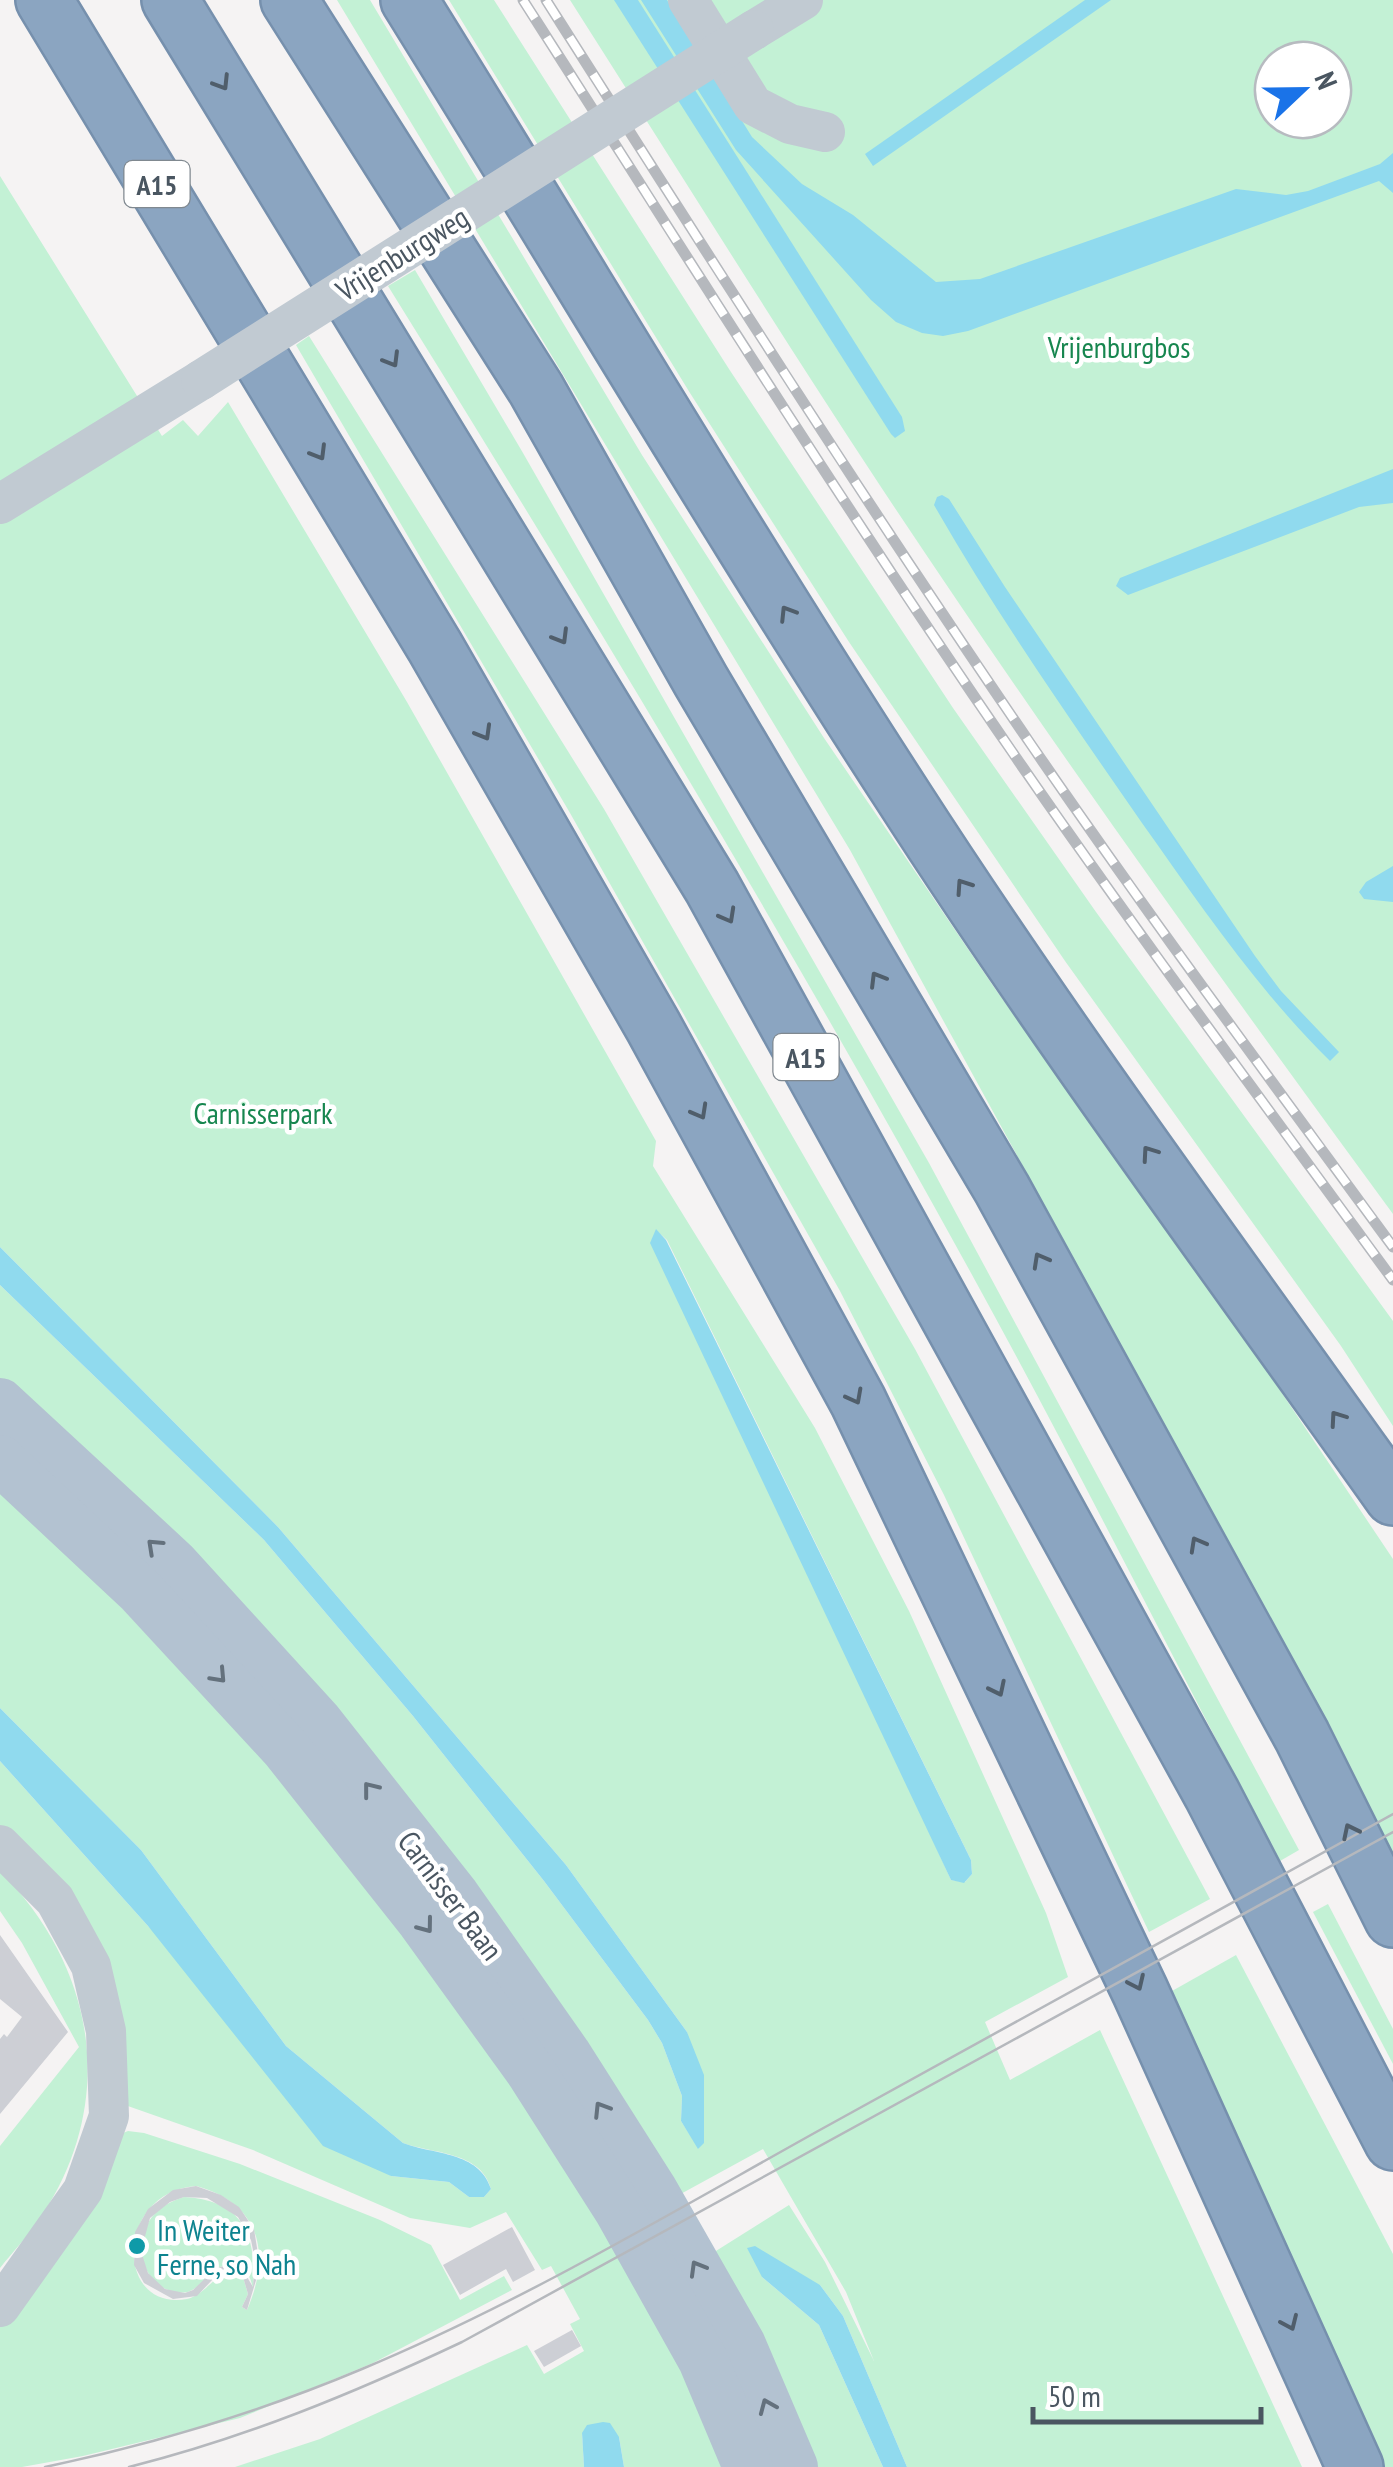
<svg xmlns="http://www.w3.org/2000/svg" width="1393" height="2467" viewBox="0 0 1393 2467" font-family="'PT Sans Narrow',sans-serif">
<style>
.green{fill:#c3f1d5;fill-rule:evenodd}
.water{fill:#90daee}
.building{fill:#cdcfd5;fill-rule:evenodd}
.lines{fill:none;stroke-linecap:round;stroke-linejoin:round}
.highway-casing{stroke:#7690ad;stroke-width:60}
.minor{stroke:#c1cad2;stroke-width:40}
.major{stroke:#b3c2d1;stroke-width:50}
.highway{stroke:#8ba5c1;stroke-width:55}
.tram{stroke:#b5b8bd;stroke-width:2.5}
.rail-casing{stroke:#b5b8bd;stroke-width:11}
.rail{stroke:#fff;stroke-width:8;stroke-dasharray:22;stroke-linecap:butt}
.minor-bridge{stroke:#c1cad2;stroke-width:40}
.oneway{stroke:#505e6b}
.oneway2{stroke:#64717d}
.culture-dot{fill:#0f9aa8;stroke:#fff;stroke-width:4}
.labels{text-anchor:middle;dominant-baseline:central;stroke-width:9;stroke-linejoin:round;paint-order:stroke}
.shield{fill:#fff;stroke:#808990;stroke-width:2.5}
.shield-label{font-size:28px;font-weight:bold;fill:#4a5661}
.street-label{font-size:30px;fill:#4a5661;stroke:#fff}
.park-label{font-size:30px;fill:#17864f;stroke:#fff}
.culture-label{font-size:30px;fill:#0d838f;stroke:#fff;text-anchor:start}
</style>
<rect width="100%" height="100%" fill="#f5f3f3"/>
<g class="green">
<path d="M337 0H370L642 455 824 738 996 990 1239 1329 1393 1559V1874L1242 1585 1137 1375 850 850Z"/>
<path d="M449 0H494L729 369 953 708 1096 912 1393 1321V1426L1341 1346 1065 961 849 642 690 393Z"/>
<path d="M570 0H1393V1214C1217 974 1043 732 879 484 774 324 673 162 570 0ZM1273 60H1333V120H1273Z"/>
<path d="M0 176 162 436 183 420 198 436 228 402 407 702 656 1141 653 1166 815 1428 909 1611 1046 1913 1068 1977 985 2022 1010 2080 1100 2030 1302 2467H907L843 2316 820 2285 762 2277 819 2325 883 2467H800L700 2261 789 2205 825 2262 874 2361 846 2292 763 2149 666 2202 0 1396V1285L264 1540 413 1716 544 1881 648 2020 662 2043 682 2096 681 2121 699 2149 687 2032 566 1865 278 1527 0 1247ZM656 1230 667 1240 971 1860 972 1874 965 1882 951 1880Z"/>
<path d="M415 270 523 453 929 1163 1299 1850 1280 1861C1176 1665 1078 1467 971 1273 787 938 590 611 388 286Z"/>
<path d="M309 336 604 809 915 1349 1210 1899 1149 1932 944 1495 840 1291 570 813 296 345Z"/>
<path d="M0 1477 327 1828 580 2182 735 2467H624L619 2437 582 2433 584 2467H235L320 2439 527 2345 544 2374 584 2351 570 2324 580 2319 551 2266 542 2270 506 2212 470 2228 410 2218 253 2150 125 2105 124 2066 0 1826V1761L148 1926 391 2176 449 2182 469 2197H484L491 2189C481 2151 433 2154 403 2143L286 2046 141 1850 0 1708Z"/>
<path d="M0 1871C95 1967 118 2098 43 2214 31 2233 14 2250 0 2268V2146L79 2047 22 1943 0 1911Z"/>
<path d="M1328 1904 1393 2029V2064L1313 1912Z"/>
<path d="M1236 1955 1393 2254V2467H1385L1172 1991Z"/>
<path d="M128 2131 144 2133 240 2164 380 2220 431 2245 460 2300 504 2276 512 2290 373 2363 240 2418 83 2456 22 2467H0V2325L116 2136ZM196 2186C260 2203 272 2253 247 2310L242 2307 248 2294 243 2277 226 2273C212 2279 202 2296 187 2299 114 2312 115 2192 196 2186Z"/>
<path d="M184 2197C243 2200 257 2235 253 2289 251 2278 247 2268 235 2266 212 2261 208 2283 190 2291 184 2294 175 2292 168 2290 139 2279 135 2239 152 2217 160 2206 172 2201 184 2197Z"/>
</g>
<g class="water">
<path d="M614 0H638L902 417 905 431 895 438 891 434Z"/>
<path d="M641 0H667L752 137 802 184 853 215 936 282 980 279 1236 189 1286 195 1308 191 1380 164 1393 153V193L1379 181 968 331 943 336 922 333 896 322 871 300 736 150Z"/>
<path d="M1085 0H1111L873 166 865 154Z"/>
<path d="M1393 469V503L1359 507 1128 595 1116 586 1120 578Z"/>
<path d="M942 495 949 499 1005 587 1255 956 1281 991 1339 1052 1330 1061C1257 989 1201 906 1142 823 1070 719 997 615 934 505L937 497Z"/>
<path d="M1393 866V902L1364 899 1359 892 1366 882Z"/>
<path d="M656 1229 666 1240 971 1860 972 1874 964 1883 951 1880 650 1243Z"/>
<path d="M0 1247 278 1527 566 1865 687 2032 704 2075V2143L698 2149 681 2121 682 2096 662 2043 648 2020 544 1881 413 1716 264 1540 0 1285Z"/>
<path d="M0 1708 141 1850 286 2046 403 2143C434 2155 479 2151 491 2189L484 2197H469L449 2182 391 2176 323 2146 148 1926 0 1761Z"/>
<path d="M755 2246 820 2285 843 2316 907 2467H883L819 2325 762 2277 747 2248Z"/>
<path d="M603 2422 610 2423 619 2437 624 2467H584L582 2433 587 2425Z"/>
</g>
<g class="building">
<path d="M0 1935 68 2032 0 2114V2039L4 2034 7 2037 22 2017 0 1999Z"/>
<path d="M196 2186 221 2195 239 2207 254 2229 260 2267 247 2310 242 2307 248 2294 243 2277 226 2273 213 2279 197 2296 173 2299 144 2283 134 2265 135 2232 148 2209 173 2190ZM184 2197 207 2198 238 2217 251 2240 255 2260 253 2287 241 2267 229 2265 216 2268 193 2290 185 2293 165 2289 148 2273 141 2251 150 2218 170 2202Z"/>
<path d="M512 2227 535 2270 513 2282 506 2269 460 2295 443 2265Z"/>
<path d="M572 2330 581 2346 544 2367 534 2351Z"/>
</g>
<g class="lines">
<g class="highway-casing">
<g id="highway">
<path d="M44 0 435 647 653 1026 858 1401 1140 1991 1355 2467"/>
<path d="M170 0 712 887 1212 1794 1393 2142"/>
<path d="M289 0 536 389 701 681 1002 1189 1302 1736 1393 1919"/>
<path d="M409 0C574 265 733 534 903 796 1057 1035 1228 1265 1393 1497"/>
</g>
</g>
<g class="minor">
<path d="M688 0 753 105 790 124 825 132"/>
<path d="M754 30 803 0"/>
<path d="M0 504 201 380"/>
<path d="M0 1845 55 1900 91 1966 106 2031 109 2116 83 2190 0 2307"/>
</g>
<g class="major">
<path d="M0 1403 174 1564 317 1721 455 1896 566 2054 653 2191 741 2345 793 2467"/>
<path d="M0 1460 140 1591 285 1748 422 1921 531 2072 619 2210 703 2360 748 2467"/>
</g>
<use href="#highway" class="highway"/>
<g class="tram">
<path d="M45 2467C154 2444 260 2412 362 2369 520 2303 669 2214 818 2131 1009 2025 1201 1920 1393 1814"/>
<path d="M129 2467C245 2438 354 2393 462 2342L1393 1832"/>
</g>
<g class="rail-casing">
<g id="rail">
<path d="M523 0C685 253 844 508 1015 756 1137 933 1266 1106 1393 1280"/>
<path d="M546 0C704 249 863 499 1030 743 1147 914 1271 1080 1393 1247"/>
</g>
</g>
<use href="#rail" class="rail"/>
<path class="minor-bridge" d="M201 380 754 30"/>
</g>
<defs><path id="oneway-chevron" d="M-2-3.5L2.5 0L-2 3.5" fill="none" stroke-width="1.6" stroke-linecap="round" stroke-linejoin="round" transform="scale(2.5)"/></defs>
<g class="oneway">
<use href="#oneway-chevron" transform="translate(222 83) rotate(58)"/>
<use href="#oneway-chevron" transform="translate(392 360) rotate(59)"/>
<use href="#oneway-chevron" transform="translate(319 453) rotate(59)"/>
<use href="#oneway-chevron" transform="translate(787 613) rotate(-122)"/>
<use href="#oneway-chevron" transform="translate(561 637) rotate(59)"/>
<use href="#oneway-chevron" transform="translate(484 733) rotate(60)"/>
<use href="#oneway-chevron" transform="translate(963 886) rotate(-124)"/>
<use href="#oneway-chevron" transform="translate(728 916) rotate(61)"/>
<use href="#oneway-chevron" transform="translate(877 979) rotate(-121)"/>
<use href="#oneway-chevron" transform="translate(700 1112) rotate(61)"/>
<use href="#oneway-chevron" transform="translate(1149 1153) rotate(-125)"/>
<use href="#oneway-chevron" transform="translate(1040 1260) rotate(-119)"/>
<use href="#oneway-chevron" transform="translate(855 1397) rotate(62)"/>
<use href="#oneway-chevron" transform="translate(1337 1418) rotate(-125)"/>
<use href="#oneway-chevron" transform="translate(1197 1544) rotate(-119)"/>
<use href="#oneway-chevron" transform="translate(998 1689) rotate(64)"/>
<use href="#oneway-chevron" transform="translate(1350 1831) rotate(-116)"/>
<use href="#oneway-chevron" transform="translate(1137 1983) rotate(65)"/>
<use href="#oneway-chevron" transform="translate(1290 2323) rotate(66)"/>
</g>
<g class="oneway2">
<use href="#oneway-chevron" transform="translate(154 1546) rotate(-137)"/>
<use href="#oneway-chevron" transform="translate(219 1676) rotate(47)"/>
<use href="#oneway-chevron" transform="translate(370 1789) rotate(-128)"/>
<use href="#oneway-chevron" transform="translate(426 1926) rotate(53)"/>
<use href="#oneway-chevron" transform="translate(601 2109) rotate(-122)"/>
<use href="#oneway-chevron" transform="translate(697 2268) rotate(-120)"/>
<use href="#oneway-chevron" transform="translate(767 2406) rotate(-113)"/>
</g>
<circle class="culture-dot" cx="137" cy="2246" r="10"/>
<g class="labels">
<g class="shield">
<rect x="124.5" y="161" width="65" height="46" rx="8"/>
<rect x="773.5" y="1034" width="65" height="46" rx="8"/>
</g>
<g class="shield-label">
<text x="157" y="184">A15</text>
<text x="806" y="1057">A15</text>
</g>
<g class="street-label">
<text transform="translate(402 253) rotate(-32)">Vrijenburgweg</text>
<text transform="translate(451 1895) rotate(53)">Carnisser Baan</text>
</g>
<g class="park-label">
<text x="1119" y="346">Vrijenburgbos</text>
<text x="263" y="1112">Carnisserpark</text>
</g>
<g class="culture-label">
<text x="157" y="2229">In Weiter<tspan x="157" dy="34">Ferne, so Nah</tspan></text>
</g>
</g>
<g transform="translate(1303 90) rotate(68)"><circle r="48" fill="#ffffff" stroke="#b7bbc0" stroke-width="2.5"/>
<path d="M0-8L18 38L0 25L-18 38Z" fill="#1a73e8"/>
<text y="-15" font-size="28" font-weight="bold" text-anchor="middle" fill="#4a5661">N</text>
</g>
<path d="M1033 2407v15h228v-15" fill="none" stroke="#4a5661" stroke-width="5"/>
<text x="1048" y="2407" font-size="30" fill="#4a5661" stroke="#ffffff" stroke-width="8" paint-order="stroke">50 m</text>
</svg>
